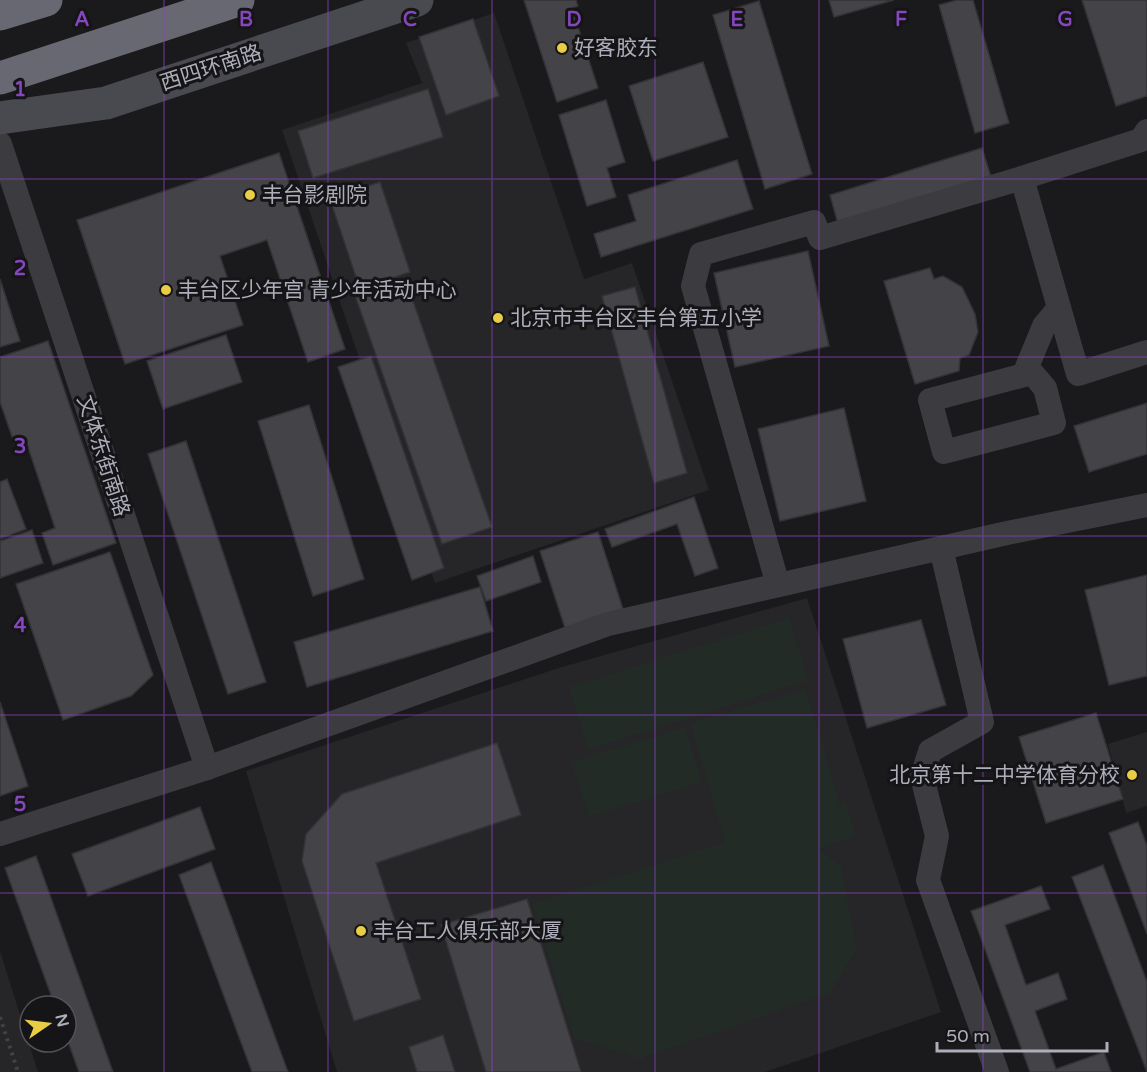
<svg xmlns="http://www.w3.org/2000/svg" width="1147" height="1072" viewBox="0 0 1147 1072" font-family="'Varela Round','Noto Sans SC',sans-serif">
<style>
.built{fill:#262528}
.green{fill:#232b26}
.building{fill:#444348;stroke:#343337;stroke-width:1.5}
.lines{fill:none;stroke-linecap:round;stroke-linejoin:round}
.path{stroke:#414147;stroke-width:4;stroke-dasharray:3 4.5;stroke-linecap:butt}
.street{stroke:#3b3b40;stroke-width:24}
.secondary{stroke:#494950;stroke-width:33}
.highway{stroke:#676871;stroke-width:33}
.grid{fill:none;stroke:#8546be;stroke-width:1.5;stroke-opacity:0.55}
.poi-dot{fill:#e8cd45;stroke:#151416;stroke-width:2}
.labels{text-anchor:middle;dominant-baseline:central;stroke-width:6;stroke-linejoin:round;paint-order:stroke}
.poi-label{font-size:21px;fill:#adaeba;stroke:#151416;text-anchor:start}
.street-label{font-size:21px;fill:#adaeba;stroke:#151416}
.grid-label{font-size:20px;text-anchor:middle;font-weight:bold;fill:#8546be;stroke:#151416;stroke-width:6;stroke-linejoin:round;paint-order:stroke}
</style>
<rect width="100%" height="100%" fill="#1a191b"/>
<g class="built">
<path d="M494 13 584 279 632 263 709 490 435 583 282 130 422 83 406 43Z"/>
<path d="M807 598 941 1012 765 1072H337L246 771 562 667Z"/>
<path d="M1147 732V806L1126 813 1108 744Z"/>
<path d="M0 951 38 1072H0Z"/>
</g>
<g class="green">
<path d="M789 618 809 680 588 750 569 687Z"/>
<path d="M806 689 840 805 846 803 856 836 819 848 841 866 857 949 830 993 640 1059 574 1038 532 904 725 842 690 723Z"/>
<path d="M685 727 702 782 589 817 571 762Z"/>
</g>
<g class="building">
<path d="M524 0H576L578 6 572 8 598 88 557 102Z"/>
<path d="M829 0H894L834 17Z"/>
<path d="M957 0H973L1009 123 975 133 939 5Z"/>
<path d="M1082 0H1147V96L1116 106Z"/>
<path d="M759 1 812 174 765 189 713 15Z"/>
<path d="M473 19 499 96 446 115 419 37Z"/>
<path d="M703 62 728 137 653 161 629 86Z"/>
<path d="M428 89 443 137 313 178 298 131Z"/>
<path d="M606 100 625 162 607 168 616 197 587 206 559 115Z"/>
<path d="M982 148 991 177 838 224 830 195Z"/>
<path d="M279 153 345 349 308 362 267 240 220 256 243 325 125 364 77 220Z"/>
<path d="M737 160 753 209 601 257 594 234 636 221 628 195Z"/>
<path d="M380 182 410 272 360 289 330 199Z"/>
<path d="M808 251 829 346 735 367 714 273Z"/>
<path d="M930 268 934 279 943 276 962 287 975 314 978 332 969 355 960 358 959 371 915 384 884 281Z"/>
<path d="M0 279 20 341 0 347Z"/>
<path d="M406 281 492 527 442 544 356 298Z"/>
<path d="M635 287 687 473 654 483 602 296Z"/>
<path d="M226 335 242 382 163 409 147 361Z"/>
<path d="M48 341 116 543 53 565 42 533 55 528 27 444 16 448 0 402V357Z"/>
<path d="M371 356 444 568 412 580 338 367Z"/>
<path d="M1147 403V454L1089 472 1074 426Z"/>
<path d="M309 405 364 579 313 596 258 421Z"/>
<path d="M844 408 866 501 780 521 758 429Z"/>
<path d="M186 441 266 682 228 694 148 454Z"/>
<path d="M7 479 26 529 0 539V482Z"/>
<path d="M694 497 718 568 695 576 677 524 612 547 605 529Z"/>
<path d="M32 530 43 563 0 578V541Z"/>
<path d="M598 532 623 609 565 628 540 551Z"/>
<path d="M110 552 153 675 131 696 63 720 16 584Z"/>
<path d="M533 556 541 582 486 601 477 576Z"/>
<path d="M1147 575V676L1109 685 1085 590Z"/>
<path d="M480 587 493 631 307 687 294 642Z"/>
<path d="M921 620 946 705 867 728 843 639Z"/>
<path d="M0 702 28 786 0 796Z"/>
<path d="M1096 713 1123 799 1046 823 1019 737Z"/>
<path d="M497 743 521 815 376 863 421 999 354 1021 302 861 306 834 342 794Z"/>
<path d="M200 807 215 849 88 896 72 854Z"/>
<path d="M1138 822 1147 846V934L1109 833Z"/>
<path d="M36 856 113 1072H79L66 1036V1006H55L5 868Z"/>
<path d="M211 862 288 1072H252L179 875Z"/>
<path d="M1103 865 1147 982V1072L1072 877Z"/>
<path d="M1041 886 1050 909 1005 925 1026 985 1058 973 1067 999 1035 1011 1056 1069 1104 1052 1111 1072H1030L971 911Z"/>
<path d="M527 899 581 1072H486L441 925Z"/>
<path d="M443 1035 455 1072H417L409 1047Z"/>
</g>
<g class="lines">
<path class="path" d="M0 1017 18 1072"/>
<g class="street">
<path d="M0 144 207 768"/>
<path d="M1022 178 1141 140 1147 131"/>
<path d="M1032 373 930 400 944 452 1054 423 1045 388 1027 367 1044 326 1059 308"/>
<path d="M941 548 982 722 930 751 922 777 937 836 928 880 997 1072"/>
<path d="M778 585 693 286 701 254 814 222 820 238 1022 178 1078 374 1147 352"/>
<path d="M0 834 207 768 608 624 1007 533 1147 505"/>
</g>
<path class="secondary" d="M0 118 106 103 417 0"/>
<g class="highway">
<path d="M0 14 46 0"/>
<path d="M0 78 238 0"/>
</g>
</g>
<path class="grid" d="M164 0V1072M328 0V1072M492 0V1072M655 0V1072M819 0V1072M983 0V1072M0 179H1147M0 357H1147M0 536H1147M0 715H1147M0 893H1147"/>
<g class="poi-dot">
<circle cx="562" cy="48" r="6"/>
<circle cx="250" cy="195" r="6"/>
<circle cx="166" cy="290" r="6"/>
<circle cx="498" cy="318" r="6"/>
<circle cx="1132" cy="775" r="6"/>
<circle cx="361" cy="931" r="6"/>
</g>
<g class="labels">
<g class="poi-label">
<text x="574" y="48">好客胶东</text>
<text x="262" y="195">丰台影剧院</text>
<text x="178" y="290">丰台区少年宫 青少年活动中心</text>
<text x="510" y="318">北京市丰台区丰台第五小学</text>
<text x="1120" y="775" text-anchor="end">北京第十二中学体育分校</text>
<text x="373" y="931">丰台工人俱乐部大厦</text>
</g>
<g class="street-label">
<text transform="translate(211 68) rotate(-18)">西四环南路</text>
<text transform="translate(103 456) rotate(72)">文体东街南路</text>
</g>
</g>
<g class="grid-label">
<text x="82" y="26">A</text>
<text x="246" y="26">B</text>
<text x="410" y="26">C</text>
<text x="574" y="26">D</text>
<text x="737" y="26">E</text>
<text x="901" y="26">F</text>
<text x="1065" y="26">G</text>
<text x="20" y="96">1</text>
<text x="20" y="275">2</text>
<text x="20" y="453">3</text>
<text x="20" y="632">4</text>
<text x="20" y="811">5</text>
</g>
<g transform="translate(48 1024) rotate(76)"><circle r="28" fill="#151416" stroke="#525258" stroke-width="1.5"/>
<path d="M0-4.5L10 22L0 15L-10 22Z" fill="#e8cd45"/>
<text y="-9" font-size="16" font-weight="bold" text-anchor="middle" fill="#adaeba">N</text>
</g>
<path d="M937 1042v9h170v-9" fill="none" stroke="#adaeba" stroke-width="3"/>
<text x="946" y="1042" font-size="18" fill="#adaeba" stroke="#151416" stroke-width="4.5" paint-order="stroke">50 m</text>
</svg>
